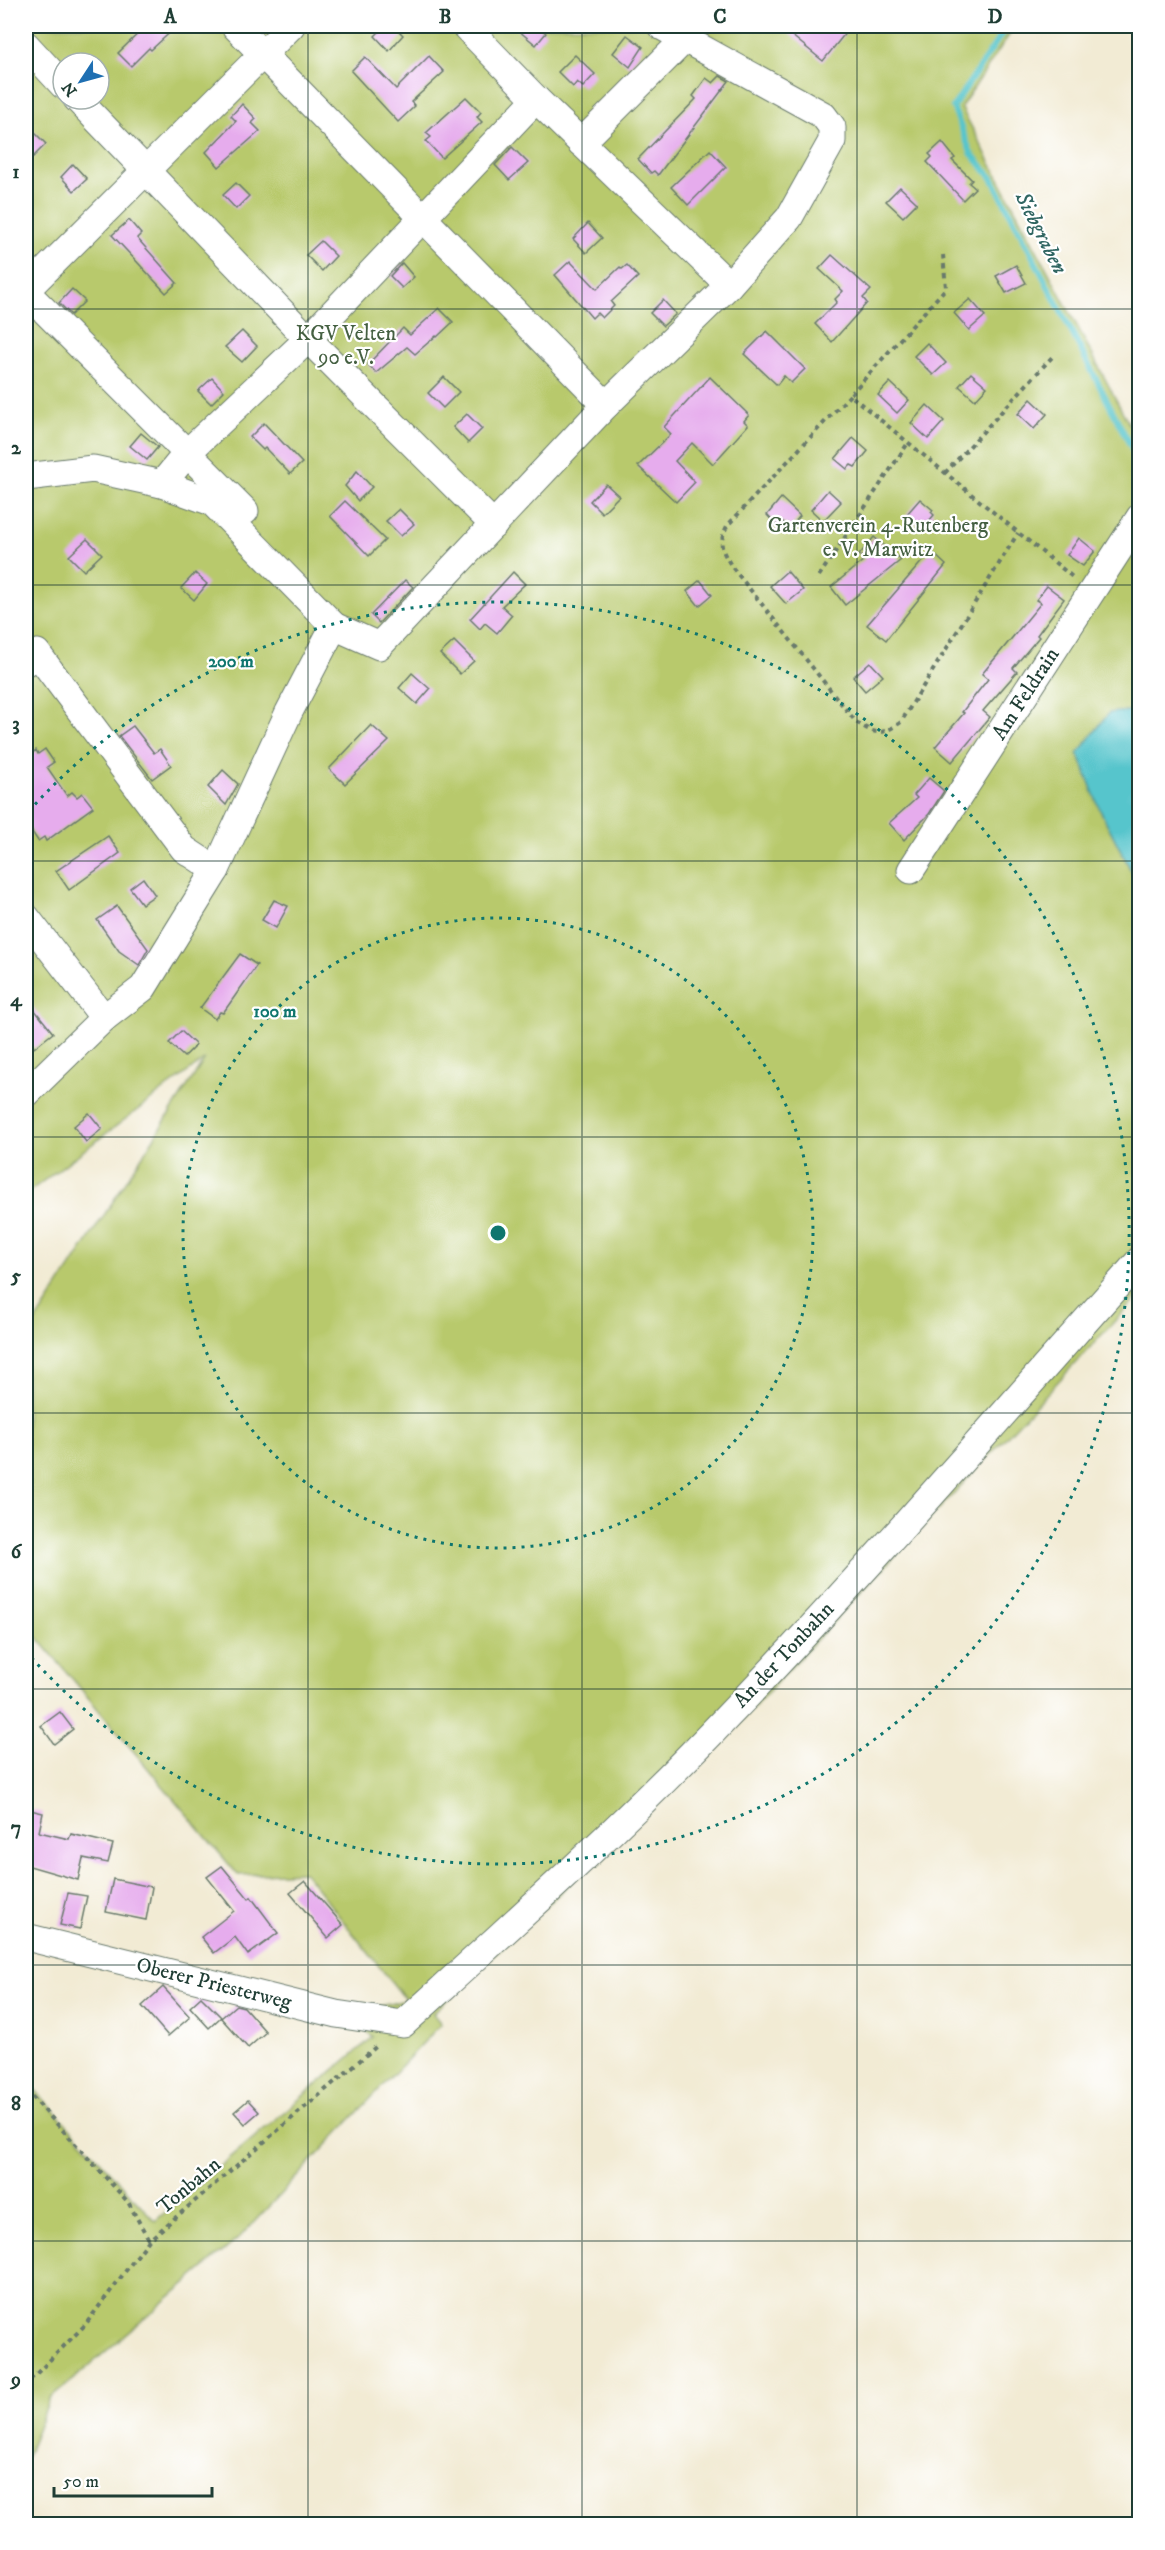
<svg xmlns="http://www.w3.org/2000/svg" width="1165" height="2550" viewBox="0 0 1165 2550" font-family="'IM FELL DW Pica',serif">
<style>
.green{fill:#b8c96c;stroke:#6c8350;stroke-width:1.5;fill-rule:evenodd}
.water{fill:#57c5cc;stroke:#3b8180;stroke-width:1.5}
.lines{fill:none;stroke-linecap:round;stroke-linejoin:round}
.stream{stroke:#57c5cc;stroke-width:6}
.building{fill:#e6aced}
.minor-casing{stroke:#697a6c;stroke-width:29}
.path{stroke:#697a6c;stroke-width:4;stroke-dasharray:4.5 4.5;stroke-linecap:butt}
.minor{stroke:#fff;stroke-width:27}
.grid{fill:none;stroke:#1f3d34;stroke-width:1.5;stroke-opacity:0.55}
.ring{fill:none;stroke:#0f766e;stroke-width:3;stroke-dasharray:3 6}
.labels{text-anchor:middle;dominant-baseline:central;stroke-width:4.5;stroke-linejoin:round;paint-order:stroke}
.park-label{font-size:21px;fill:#456042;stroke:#fff}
.street-label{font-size:21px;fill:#1f3d34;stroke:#fff}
.water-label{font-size:22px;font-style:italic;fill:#306662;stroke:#fff}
.centre{fill:#0f766e;stroke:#fff;stroke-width:3}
.ring-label{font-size:18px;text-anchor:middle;font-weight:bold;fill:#0f766e;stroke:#fff;stroke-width:4.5;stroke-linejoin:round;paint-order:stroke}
.neatline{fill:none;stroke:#1f3d34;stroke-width:2}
.grid-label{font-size:20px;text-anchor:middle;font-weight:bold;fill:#1f3d34}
</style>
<rect width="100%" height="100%" fill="#fff"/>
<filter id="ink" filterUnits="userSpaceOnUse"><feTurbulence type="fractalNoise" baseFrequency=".0167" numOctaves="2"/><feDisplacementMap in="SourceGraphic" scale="12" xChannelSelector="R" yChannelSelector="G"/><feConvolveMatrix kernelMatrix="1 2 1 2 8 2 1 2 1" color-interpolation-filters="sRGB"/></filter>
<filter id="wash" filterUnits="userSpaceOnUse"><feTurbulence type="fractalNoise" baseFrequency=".008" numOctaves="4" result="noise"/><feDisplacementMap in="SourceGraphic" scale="24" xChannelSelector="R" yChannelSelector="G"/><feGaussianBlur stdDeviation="1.35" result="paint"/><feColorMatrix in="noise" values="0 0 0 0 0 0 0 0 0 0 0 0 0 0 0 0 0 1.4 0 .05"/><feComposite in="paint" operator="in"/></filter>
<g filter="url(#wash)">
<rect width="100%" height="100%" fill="#f2ebd4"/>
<path class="green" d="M26 26H986L996 30 999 26H1015L961 107 1139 443V710L1109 713 1100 810 1139 886V1295L738 1724 433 2013 441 2024 239 2238 50 2399 26 2457V2080L155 2221 373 2037 338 2004 372 2008 406 2000 304 1872 238 1875 26 1624V1336L205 1059 26 1194ZM63 63H99V99H63Z"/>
<path class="water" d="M1139 710H1140L1139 886 1100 810 1078 753 1109 713Z"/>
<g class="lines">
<path class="stream" d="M1007 26 953 107 971 153 992 178 1140 464"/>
</g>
<g id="blocks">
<g class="building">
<path d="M146 26H177L151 50 149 48 131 66 118 53Z"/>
<path d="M385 26H394L403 35 389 51 375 36Z"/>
<path d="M513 26H538L546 33 536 45Z"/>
<path d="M780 26H851L823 61Z"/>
<path d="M627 35 643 47 630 67 613 53Z"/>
<path d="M575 55 595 74 583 87 577 82 573 87 558 72Z"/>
<path d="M429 56 444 72 411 102 415 106 398 122 351 71 365 57 396 89Z"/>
<path d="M720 76 729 81 658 175 654 171 651 173 638 159 696 99 693 96 706 78 713 83Z"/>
<path d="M466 97 481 112 477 117 482 122 442 158 426 141 431 137 426 133Z"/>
<path d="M242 104 256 119 252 123 260 131 219 167 206 152 236 121 231 116Z"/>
<path d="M26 124 46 144 26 164Z"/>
<path d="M942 142 955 158 952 160 972 180 969 183 975 188 963 200 927 162 932 157 929 154Z"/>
<path d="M512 147 528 163 509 180 495 165Z"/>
<path d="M710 150 726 167 688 205 671 187Z"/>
<path d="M73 164 87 179 74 191 61 177Z"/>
<path d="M236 183 249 196 236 209 223 195Z"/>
<path d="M900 187 917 203 903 217 886 201Z"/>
<path d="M129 220 141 234 137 238 177 283 166 293 112 235Z"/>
<path d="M588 223 602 238 586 253 573 239Z"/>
<path d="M321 241 336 256 322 271 306 255Z"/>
<path d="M832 255 871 290 863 298 867 303 832 342 815 324 837 302 835 299 843 291 819 269Z"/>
<path d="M570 261 597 289 620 267 622 269 627 265 638 277 611 302 614 306 602 318 597 313 592 318 555 275Z"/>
<path d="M402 263 414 277 402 288 390 276Z"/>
<path d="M1016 265 1026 283 1006 293 996 276Z"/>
<path d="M72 289 85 301 71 315 59 303Z"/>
<path d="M970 299 985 316 969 330 954 313Z"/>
<path d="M663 300 676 314 663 326 650 313Z"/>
<path d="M439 308 453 322 437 337 436 336 415 354 407 347 376 373 368 364 403 328 410 335Z"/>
<path d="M242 331 257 346 242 362 225 347Z"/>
<path d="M767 331 805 369 791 383 784 376 777 385 744 354Z"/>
<path d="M927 343 946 363 933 375 914 356Z"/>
<path d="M971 373 987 387 975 400 959 386Z"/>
<path d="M444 377 459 392 443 408 428 393Z"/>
<path d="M710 377 749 415 744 421 748 425 713 464 692 443 675 461 695 482 676 502 638 466 671 434 664 427Z"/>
<path d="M212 378 224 391 211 404 198 391Z"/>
<path d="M890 382 909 400 897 413 878 395Z"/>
<path d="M1031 399 1047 414 1034 429 1018 414Z"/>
<path d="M927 405 944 421 928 439 911 423Z"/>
<path d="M467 414 482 429 468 443 453 427Z"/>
<path d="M264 423 302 463 290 474 265 448 263 450 250 437Z"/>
<path d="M141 433 158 447 147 460 130 446Z"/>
<path d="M853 438 868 451 855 467 851 465 847 469 835 459Z"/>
<path d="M357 471 372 487 358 501 345 486Z"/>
<path d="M606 484 619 496 602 513 590 501Z"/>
<path d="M828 490 841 502 823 521 811 510Z"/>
<path d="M781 498 800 516 790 528 783 522 778 527 767 515Z"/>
<path d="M920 499 933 510 931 512 934 515 923 528 907 514Z"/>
<path d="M345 501 385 540 369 556 330 516Z"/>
<path d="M399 509 414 524 401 536 386 521Z"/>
<path d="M874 537 901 560 845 605 831 587 865 559 859 555Z"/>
<path d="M1079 538 1095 551 1083 566 1067 555Z"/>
<path d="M87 539 102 554 84 571 69 556Z"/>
<path d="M931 551 946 565 886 640 867 625Z"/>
<path d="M787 571 803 590 786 604 770 586Z"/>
<path d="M513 572 525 584 502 606 512 615 497 633 485 623 480 629 470 619Z"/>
<path d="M195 573 207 584 194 600 181 588Z"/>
<path d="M405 580 413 587 379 623 371 615Z"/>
<path d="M700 580 712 595 699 606 687 591Z"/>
<path d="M1047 586 1064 599 1037 635 1039 637 1013 668 1017 672 983 711 990 717 952 762 935 747 964 713 962 712 988 679 982 674 1041 603 1036 600Z"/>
<path d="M454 641 474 661 460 674 440 654Z"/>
<path d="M870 662 883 676 865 691 853 677Z"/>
<path d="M412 673 430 689 417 704 399 688Z"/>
<path d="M371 725 389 741 345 784 329 769Z"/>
<path d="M133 726 154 753 160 749 171 765 152 779 119 736Z"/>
<path d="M45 749 54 762 47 767 67 796 72 792 77 797 82 793 93 807 46 841 44 837 38 841 26 823V758L36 750 38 754Z"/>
<path d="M223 770 238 784 226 805 208 787Z"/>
<path d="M929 778 944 791 929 814 904 840 889 823 917 798 914 795Z"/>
<path d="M108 836 120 853 69 890 56 871Z"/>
<path d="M143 878 155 895 142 904 130 888Z"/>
<path d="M274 900 288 906 276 928 262 920Z"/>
<path d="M117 906 148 949 139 965 119 951 97 920Z"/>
<path d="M240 954 257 965 223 1013 220 1012 215 1019 200 1008Z"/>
<path d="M26 999 53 1033 34 1048 26 1035Z"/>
<path d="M181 1031 196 1045 184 1057 169 1043Z"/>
<path d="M89 1113 102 1129 86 1142 74 1126Z"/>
<path d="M60 1712 73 1729 54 1744 41 1726Z"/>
<path d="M26 1809 43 1813 39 1832 69 1839 71 1834 113 1844 108 1863 83 1858 78 1880 26 1865Z"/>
<path d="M222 1866 249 1899 251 1897 278 1933 248 1955 235 1937 214 1953 201 1937 234 1911 207 1877Z"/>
<path d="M113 1879 152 1887 146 1920 106 1912Z"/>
<path d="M305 1881 343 1925 328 1938 290 1893Z"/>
<path d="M68 1893 87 1896 80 1929 60 1925Z"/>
<path d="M163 1987 190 2017 168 2036 142 2006Z"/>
<path d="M201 1997 221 2017 209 2028 190 2007Z"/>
<path d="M236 2005 244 2007 266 2032 248 2048 221 2018Z"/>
<path d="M248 2100 259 2112 245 2124 234 2112Z"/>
</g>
</g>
</g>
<g filter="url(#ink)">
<use href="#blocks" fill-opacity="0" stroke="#697a6c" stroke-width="1.5"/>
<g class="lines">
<g class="minor-casing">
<g id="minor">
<path d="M235 26 606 405"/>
<path d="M465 26 536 99 729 285"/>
<path d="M26 45 63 85"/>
<path d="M77 99 308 339 494 525"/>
<path d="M581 143 685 39"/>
<path d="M26 290 291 26"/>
<path d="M26 292 245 511"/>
<path d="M26 477 93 469 162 484 212 502 334 626 289 712 216 870 143 988 104 1018 26 1094"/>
<path d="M162 484 188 452 308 339 536 99"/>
<path d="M334 626 379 646 606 405 729 285 789 218 832 141V127L823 115 661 26"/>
<path d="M26 662 37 653 184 849 216 870"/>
<path d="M911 870 1140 517"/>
<path d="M26 917 104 1018"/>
<path d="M26 1937 336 2014 403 2024C514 1923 625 1824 728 1716 870 1568 1003 1413 1140 1260"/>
</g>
</g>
<g class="path">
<path d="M943 255 946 288 850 395 1075 579"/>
<path d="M850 395 727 526C718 545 721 549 732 567L856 722C876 735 881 736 901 722L1018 533"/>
<path d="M945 473 1053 356"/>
<path d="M819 576 908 443"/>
<path d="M26 2090 128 2202 149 2240"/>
<path d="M26 2397 29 2381 85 2325 149 2240 378 2045"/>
</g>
<use href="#minor" class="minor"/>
</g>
</g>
<path class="grid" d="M308 26V2524M582 26V2524M857 26V2524M26 309H1140M26 585H1140M26 861H1140M26 1137H1140M26 1413H1140M26 1689H1140M26 1965H1140M26 2241H1140"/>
<g class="ring">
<circle cx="498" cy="1233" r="315"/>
<path d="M29 811A631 631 0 1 1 29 1655"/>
</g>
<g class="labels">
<g class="park-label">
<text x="346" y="334">KGV Velten<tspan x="346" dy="24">90 e.V.</tspan></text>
<text x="878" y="526">Gartenverein 4-Rutenberg<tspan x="878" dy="24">e. V. Marwitz</tspan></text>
</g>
<g class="street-label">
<text transform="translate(1026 694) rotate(-57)">Am Feldrain</text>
<text transform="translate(784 1655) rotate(-47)">An der Tonbahn</text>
<text transform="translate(214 1984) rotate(14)">Oberer Priesterweg</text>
<text transform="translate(189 2186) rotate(-40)">Tonbahn</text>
</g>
<g class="water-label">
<text transform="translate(1041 233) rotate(63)">Siebgraben</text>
</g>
</g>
<circle cx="498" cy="1233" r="9" class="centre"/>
<g class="ring-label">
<text x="231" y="667">200 m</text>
<text x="275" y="1017">100 m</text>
</g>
<rect width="1165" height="2550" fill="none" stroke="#fff" stroke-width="66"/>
<g transform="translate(81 81) rotate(234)"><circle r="28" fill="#ffffff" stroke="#a5b1ae" stroke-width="1.5"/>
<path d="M0-4.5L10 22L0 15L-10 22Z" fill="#1f6fb2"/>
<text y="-9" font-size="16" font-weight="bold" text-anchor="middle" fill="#1f3d34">N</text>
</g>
<path d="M54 2487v9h158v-9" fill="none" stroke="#1f3d34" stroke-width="3"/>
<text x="63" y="2487" font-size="18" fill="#1f3d34" stroke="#ffffff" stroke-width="4.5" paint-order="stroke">50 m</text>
<rect x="33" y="33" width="1099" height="2484" class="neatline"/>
<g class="grid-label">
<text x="170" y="23">A</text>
<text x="445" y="23">B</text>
<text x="720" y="23">C</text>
<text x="995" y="23">D</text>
<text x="16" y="178">1</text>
<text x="16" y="454">2</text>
<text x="16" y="730">3</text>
<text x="16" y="1006">4</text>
<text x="16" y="1282">5</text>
<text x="16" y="1558">6</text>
<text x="16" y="1834">7</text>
<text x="16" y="2110">8</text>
<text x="16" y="2386">9</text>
</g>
</svg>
